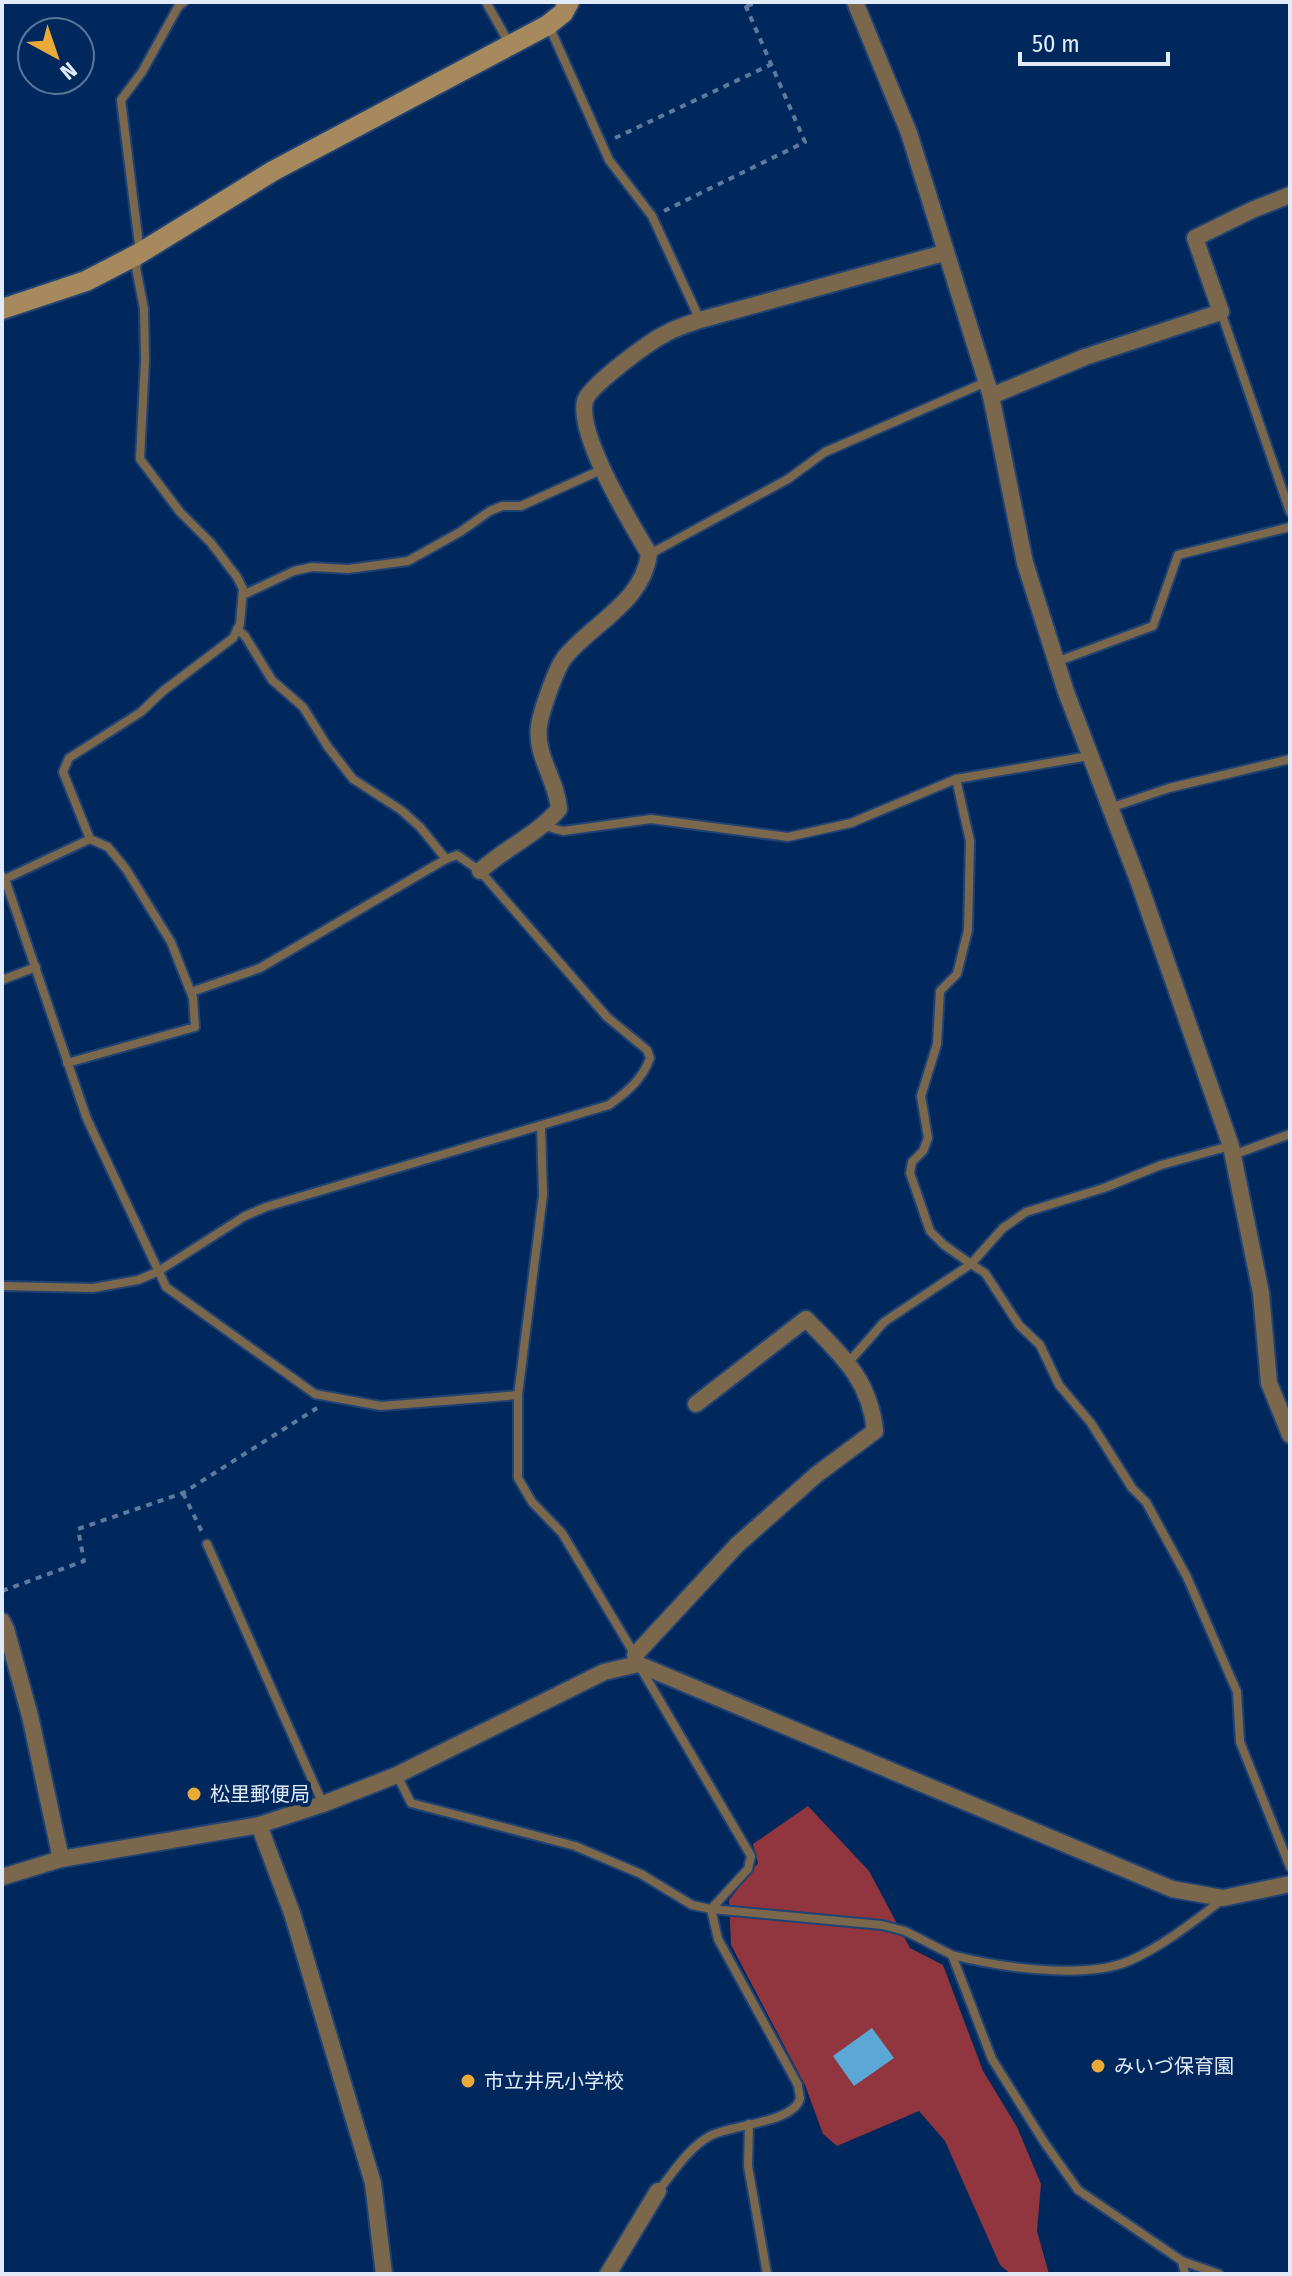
<svg xmlns="http://www.w3.org/2000/svg" width="1292" height="2276" viewBox="0 0 1292 2276" font-family="'Fira Sans Condensed','Noto Sans JP',sans-serif">
<style>
.forest{fill:#91353e}
.building{fill:#5ba8d7}
.lines{fill:none;stroke-linecap:round;stroke-linejoin:round}
.lane-casing{stroke:#204373;stroke-width:12}
.street-casing{stroke:#204373;stroke-width:20}
.secondary-casing{stroke:#204373;stroke-width:24}
.path{stroke:#5f7a9e;stroke-width:4;stroke-dasharray:6 6;stroke-linecap:butt}
.lane{stroke:#7a674c;stroke-width:8}
.street{stroke:#7a674c;stroke-width:16}
.secondary{stroke:#a6895c;stroke-width:20}
.poi-dot{fill:#eaaa38;stroke:#01285d;stroke-width:3}
.labels{text-anchor:middle;dominant-baseline:central;stroke-width:8;stroke-linejoin:round;paint-order:stroke}
.poi-label{font-size:20px;fill:#e2ebf9;stroke:#01285d;text-anchor:start}
</style>
<rect width="100%" height="100%" fill="#01285d"/>
<path class="forest" d="M808 1806 869 1871 910 1948 943 1965 983 2071 1017 2127 1041 2184 1037 2231 1049 2274H1011L1000 2265 945 2141 919 2111 837 2146 823 2134 805 2085 731 1945 729 1900 758 1863 753 1844Z"/>
<path class="building" d="M872 2028 894 2058 854 2086 833 2056Z"/>
<g class="lines">
<g class="lane-casing">
<g id="lane">
<path d="M486 2 509 43"/>
<path d="M549 26 609 160 652 216 700 320"/>
<path d="M1221 312 1290 512"/>
<path d="M650 554 788 479 825 452 986 382"/>
<path d="M243 595 294 571 312 567 348 569 408 561 460 532 490 511 502 506H521L601 470"/>
<path d="M237 629 245 636 272 680 303 707 328 747 353 779 401 810 420 827 446 859"/>
<path d="M1056 662 1153 626 1178 555 1290 527"/>
<path d="M1110 808 1169 788 1290 759"/>
<path d="M544 826 563 831 651 819 788 837 851 823 956 779 1089 756"/>
<path d="M2 876 5 879 87 1119 166 1287 315 1394 381 1406 518 1395V1478L532 1502 562 1533 635 1655"/>
<path d="M5 879 90 839"/>
<path d="M2 980 36 967"/>
<path d="M67 1063 195 1027 193 998 171 942 126 869 108 847 90 839 63 772 69 758 141 712 163 691 233 638 240 624 243 589 237 577 211 543 180 512 140 459 145 360 144 309 136 268 140 253 121 100 142 72 178 7 184 2"/>
<path d="M1230 1146 1161 1165 1104 1188 1026 1212 1003 1228 971 1264 985 1273 1019 1325 1040 1345 1059 1385 1091 1423 1132 1488 1146 1502 1187 1577 1237 1692 1240 1742 1290 1867"/>
<path d="M1233 1155 1290 1134"/>
<path d="M2 1286 93 1288 138 1280 157 1272 245 1216 266 1207 609 1105C628 1091 642 1080 650 1058L647 1050 607 1017 480 871 457 855 446 859 260 968 191 992"/>
<path d="M848 1363 884 1322 971 1264 944 1245 930 1231 910 1173 912 1162 923 1151 928 1138 921 1096 937 1044 940 991 957 974 968 930 970 841 956 779"/>
<path d="M518 1395 543 1195 541 1126"/>
<path d="M207 1544 323 1804"/>
<path d="M640 1667 751 1856 748 1869 711 1909 718 1939 798 2085C798 2087 800 2097 800 2098 795 2123 729 2125 710 2136 688 2148 674 2172 658 2191"/>
<path d="M397 1775 411 1803 575 1846 641 1874 692 1905 711 1909 882 1925 905 1931 952 1955 992 2059 1044 2142 1078 2190 1182 2261 1219 2274"/>
<path d="M952 1955C998 1967 1084 1980 1129 1961 1163 1946 1193 1922 1222 1900"/>
<path d="M749 2124 748 2166 767 2274"/>
<path d="M1182 2261 1185 2274"/>
</g>
</g>
<g class="street-casing">
<g id="street">
<path d="M855 2 909 133 991 396 1025 563 1066 692 1139 883 1231 1146 1261 1293 1269 1383 1290 1435"/>
<path d="M991 396 1085 357 1221 312 1195 238 1252 210 1290 195"/>
<path d="M480 871C505 848 537 835 559 809 557 780 535 756 539 726 541 712 556 668 565 657 593 623 643 602 649 554 631 523 577 436 585 401 589 386 649 342 665 334 675 328 688 324 700 320L944 253"/>
<path d="M2 1621 6 1629 30 1716 61 1859"/>
<path d="M635 1655 737 1545 816 1475 875 1431C870 1379 840 1354 806 1319L696 1404"/>
<path d="M259 1825 292 1913 373 2183 384 2274"/>
<path d="M2 1877 61 1859 259 1825 323 1804 397 1775 604 1672 638 1664 1172 1889 1223 1898 1290 1884"/>
<path d="M608 2274 658 2191"/>
</g>
</g>
<g class="secondary-casing">
<path id="secondary" d="M2 309 86 281 140 253 273 171 548 25 563 13 569 2"/>
</g>
<g class="path">
<path d="M747 6 758 2"/>
<path d="M615 138 772 64"/>
<path d="M664 211 805 142 744 2"/>
<path d="M183 1493 203 1534"/>
<path d="M2 1591 84 1561 78 1529 183 1493 317 1408"/>
</g>
<use href="#lane" class="lane"/>
<use href="#street" class="street"/>
<use href="#secondary" class="secondary"/>
</g>
<g class="poi-dot">
<circle cx="194" cy="1794" r="8"/>
<circle cx="1098" cy="2066" r="8"/>
<circle cx="468" cy="2081" r="8"/>
</g>
<g class="labels">
<g class="poi-label">
<text x="210" y="1794">松里郵便局</text>
<text x="1114" y="2066">みいづ保育園</text>
<text x="484" y="2081">市立井尻小学校</text>
</g>
</g>
<rect width="1292" height="2276" fill="none" stroke="#e2ebf9" stroke-width="8"/>
<g transform="translate(56 56) rotate(140)"><circle r="38" fill="#01285d" stroke="#5b769b" stroke-width="2"/>
<path d="M0-6L14 30L0 20L-14 30Z" fill="#eaaa38"/>
<text y="-12" font-size="22" font-weight="bold" text-anchor="middle" fill="#e2ebf9">N</text>
</g>
<path d="M1020 52v12h148v-12" fill="none" stroke="#e2ebf9" stroke-width="4"/>
<text x="1032" y="52" font-size="24" fill="#e2ebf9" stroke="#01285d" stroke-width="6" paint-order="stroke">50 m</text>
</svg>
